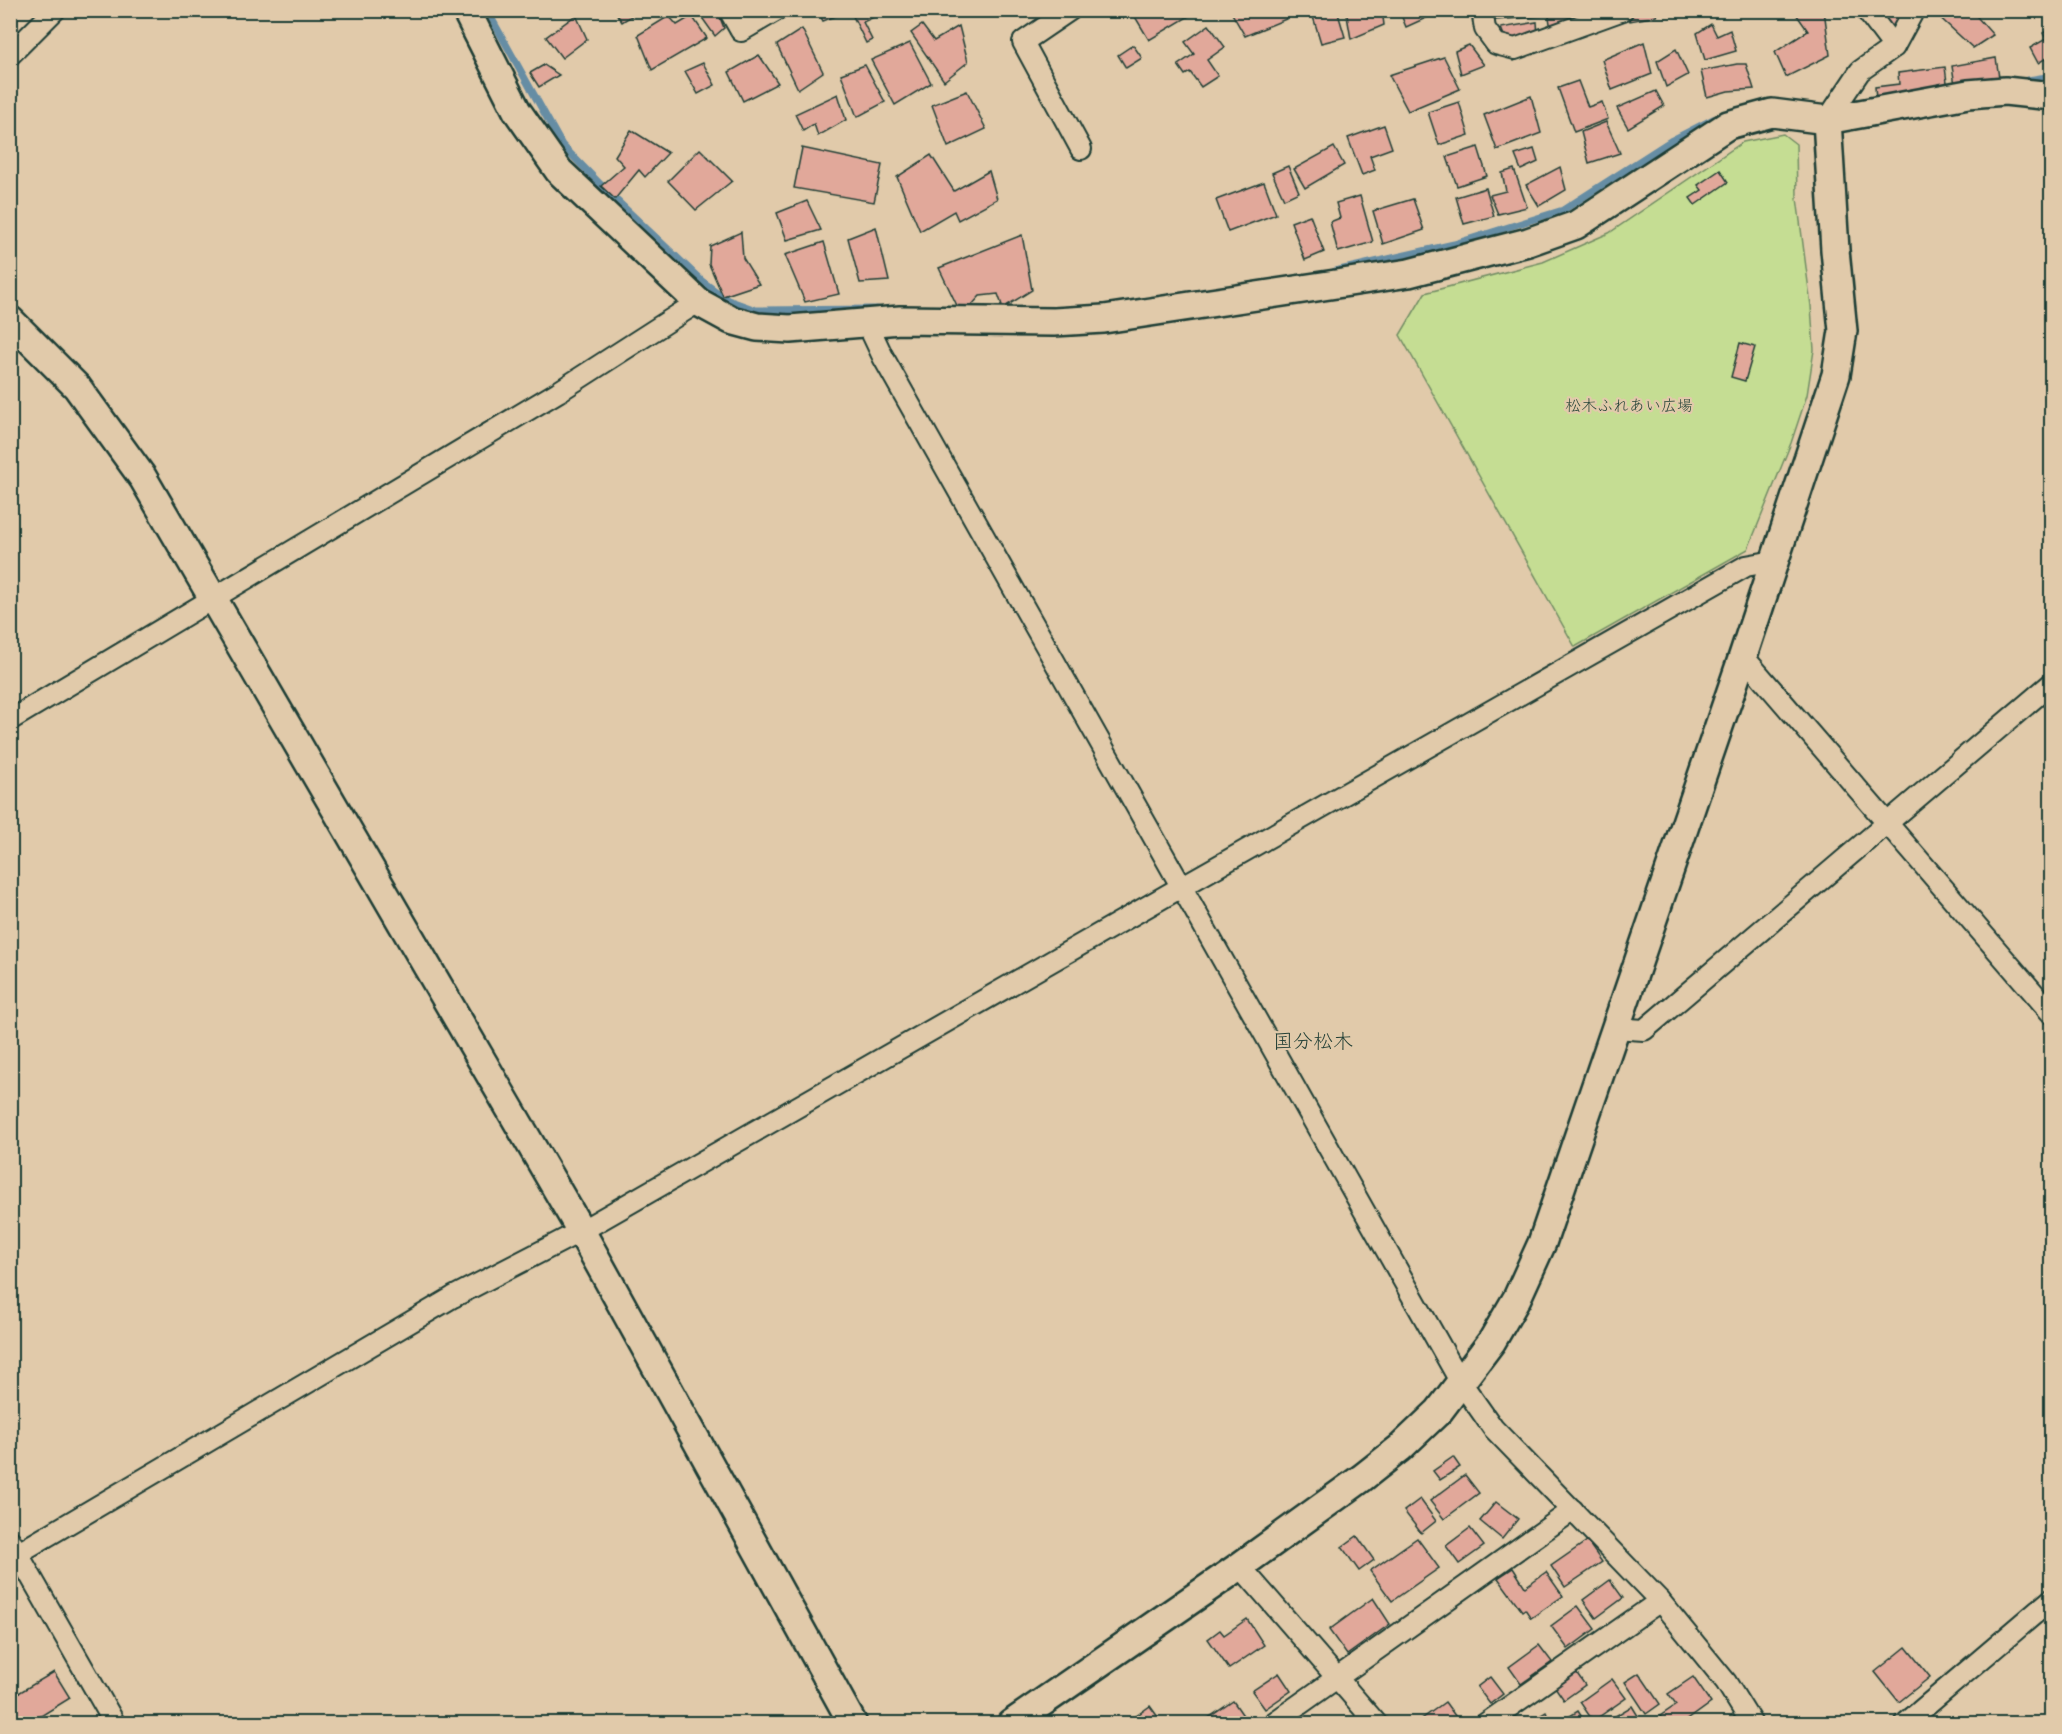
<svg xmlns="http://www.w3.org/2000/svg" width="2062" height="1734" viewBox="0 0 2062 1734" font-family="Delius,'Klee One',sans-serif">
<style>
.green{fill:#c5dd93;stroke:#728d64;stroke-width:1.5}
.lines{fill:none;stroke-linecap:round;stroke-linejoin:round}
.stream{stroke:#668da4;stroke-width:7}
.building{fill:#e1a89a;stroke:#1f3d34;stroke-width:1.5}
.street-casing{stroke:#1f3d34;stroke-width:24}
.secondary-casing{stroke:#1f3d34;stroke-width:32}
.street{stroke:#e1caaa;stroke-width:20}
.secondary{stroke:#e1caaa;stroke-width:27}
.labels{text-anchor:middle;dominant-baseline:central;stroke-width:4.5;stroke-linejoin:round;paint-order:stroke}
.park-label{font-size:16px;fill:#274539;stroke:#e1caaa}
.quarter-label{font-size:20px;fill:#1f3d34;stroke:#e1caaa}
</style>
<rect width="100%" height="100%" fill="#e1caaa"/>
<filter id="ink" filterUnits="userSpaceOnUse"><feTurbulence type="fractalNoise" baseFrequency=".0167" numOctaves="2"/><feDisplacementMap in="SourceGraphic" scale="12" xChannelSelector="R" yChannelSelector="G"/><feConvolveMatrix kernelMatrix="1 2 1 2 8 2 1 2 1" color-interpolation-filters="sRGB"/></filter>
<g filter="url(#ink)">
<path class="green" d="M1783 134 1796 144 1797 198 1811 306 1814 350 1807 395 1791 443 1748 549 1575 647 1400 335 1425 293 1543 262 1609 233 1743 142Z"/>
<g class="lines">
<g class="stream">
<path d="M487 10 562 145 609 193 702 281 728 300 756 310 877 309"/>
<path d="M2022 81 2052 76"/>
<path d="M1335 271 1454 244 1563 210 1672 140 1713 119"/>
</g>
</g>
<g class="building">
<path d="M614 10H638L639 11 622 22Z"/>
<path d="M703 10H717L724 28 715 36 698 12Z"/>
<path d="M737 10H766L743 23Z"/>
<path d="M817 10H845L846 12 823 21Z"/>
<path d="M850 10H870L874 17 863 22 872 40 866 43Z"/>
<path d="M919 10H943L944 13 925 18Z"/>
<path d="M1131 10H1189L1191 15 1149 40Z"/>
<path d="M1230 10H1284L1286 19 1245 36Z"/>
<path d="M1311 10H1337L1345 37 1321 43Z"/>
<path d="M1346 10H1382L1384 25 1351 39Z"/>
<path d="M1399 10H1426L1428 17 1406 27Z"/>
<path d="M1494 10H1539L1541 16 1496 20Z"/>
<path d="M1548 10H1605L1553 44Z"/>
<path d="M1625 10H1655L1657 16 1630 21Z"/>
<path d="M1796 10H1824L1830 55 1786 77 1775 52 1808 31 1794 11Z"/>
<path d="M1870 10H1902L1904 13 1888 37Z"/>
<path d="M1936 10H1971L1993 35 1973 48 1934 12Z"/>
<path d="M576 15 587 39 562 58 546 37Z"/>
<path d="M669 16 677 25 692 16 707 38 652 70 638 35Z"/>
<path d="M1537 22 1539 50 1514 61 1501 28Z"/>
<path d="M1711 24 1717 36 1730 30 1736 51 1705 60 1697 33Z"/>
<path d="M922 25 934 41 959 26 968 62 944 81 911 33Z"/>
<path d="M1209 25 1225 47 1207 60 1218 76 1201 87 1190 72 1185 75 1178 65 1194 54 1185 42Z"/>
<path d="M2052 28V55L2038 63 2030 48 2046 39 2043 33Z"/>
<path d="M802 29 823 72 798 89 777 45Z"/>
<path d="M1644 42 1652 74 1612 90 1602 60Z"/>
<path d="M910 43 931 83 895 105 871 60Z"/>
<path d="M1133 45 1142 58 1126 68 1118 55Z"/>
<path d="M1469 45 1484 65 1461 74 1455 51Z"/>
<path d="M1676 49 1688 75 1666 87 1657 61Z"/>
<path d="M759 55 778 83 743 101 729 72Z"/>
<path d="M1444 57 1460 89 1408 111 1389 75Z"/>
<path d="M1996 58 2000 84 1956 91 1952 66Z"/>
<path d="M703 63 715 85 698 94 685 71Z"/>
<path d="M1737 64H1746L1754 89 1728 91 1707 97 1701 71Z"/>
<path d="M544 65 559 75 539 87 530 73Z"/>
<path d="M865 65 885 102 857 117 841 74Z"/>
<path d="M1945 67 1948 90 1876 99 1875 87 1899 84 1898 73Z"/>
<path d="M1578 81 1588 107 1602 102 1608 119 1574 132 1558 88Z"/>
<path d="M967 91 986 129 948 147 932 105Z"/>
<path d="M1656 91 1664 106 1628 128 1617 108Z"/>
<path d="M838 94 846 120 818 136 814 124 803 131 795 114Z"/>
<path d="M1531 96 1541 133 1497 150 1484 115Z"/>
<path d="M1459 102 1469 135 1439 145 1428 112Z"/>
<path d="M1606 122 1620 153 1589 163 1581 132Z"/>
<path d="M1384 125 1392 148 1370 156 1375 170 1362 175 1348 138Z"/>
<path d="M631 130 668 153 645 177 639 170 615 199 601 186 624 166 615 156Z"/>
<path d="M1334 147 1344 165 1305 188 1294 169Z"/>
<path d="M1478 147 1487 176 1457 186 1447 157Z"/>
<path d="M802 148 882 165 874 202 794 188Z"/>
<path d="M700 149 732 181 696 210 668 181Z"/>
<path d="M1534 149 1538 162 1521 170 1515 155Z"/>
<path d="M931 155 954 191 989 171 997 199 958 220 954 211 920 231 897 177Z"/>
<path d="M1288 166 1299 192 1284 199 1272 173Z"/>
<path d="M1560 167 1566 190 1539 206 1526 185Z"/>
<path d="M1514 169 1527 207 1498 214 1490 195 1506 191 1502 173Z"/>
<path d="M1720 170 1728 182 1695 205 1690 198 1702 190 1698 185Z"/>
<path d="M1264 182 1276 214 1228 232 1216 200Z"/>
<path d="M1486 188 1494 216 1464 224 1456 197Z"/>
<path d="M1360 196 1373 242 1338 252 1330 222 1340 218 1336 203Z"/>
<path d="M1413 199 1424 230 1383 244 1373 211Z"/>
<path d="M807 201 821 230 787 240 777 213Z"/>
<path d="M1310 215 1324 252 1305 260 1291 222Z"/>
<path d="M876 227 889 281 860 283 848 238Z"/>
<path d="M741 232 743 258 759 284 723 296 709 264 710 246Z"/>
<path d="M1022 235 1032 290 1003 308 998 294 980 296 962 316 939 268Z"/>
<path d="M824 242 839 294 805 302 785 255Z"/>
<path d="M1740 343 1755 347 1745 381 1731 377Z"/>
<path d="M1453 1457 1460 1467 1440 1480 1433 1471Z"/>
<path d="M1465 1475 1479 1493 1444 1519 1430 1501Z"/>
<path d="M1420 1499 1436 1521 1421 1533 1404 1511Z"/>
<path d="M1496 1502 1518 1519 1502 1539 1480 1521Z"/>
<path d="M1470 1528 1484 1546 1459 1564 1446 1546Z"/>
<path d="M1357 1536 1374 1560 1359 1571 1342 1547Z"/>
<path d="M1417 1538 1439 1568 1392 1601 1370 1571Z"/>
<path d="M1587 1541 1602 1562 1565 1587 1551 1566Z"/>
<path d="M1513 1568 1525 1587 1546 1572 1563 1596 1531 1618 1525 1609 1522 1611 1498 1578Z"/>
<path d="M1610 1580 1623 1598 1596 1618 1583 1600Z"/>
<path d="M1373 1598 1390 1624 1347 1655 1329 1630Z"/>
<path d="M1578 1606 1595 1629 1568 1649 1551 1626Z"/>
<path d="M1247 1619 1264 1645 1229 1669 1208 1639 1220 1630 1224 1635Z"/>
<path d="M1539 1645 1552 1662 1521 1684 1509 1667Z"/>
<path d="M1906 1647 1930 1677 1899 1702 1875 1672Z"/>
<path d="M54 1672 70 1698 28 1724H10V1698Z"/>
<path d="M1576 1672 1585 1685 1564 1700 1555 1687Z"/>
<path d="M1279 1673 1291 1691 1265 1709 1252 1691Z"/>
<path d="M1639 1673 1660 1704 1646 1714 1625 1682Z"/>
<path d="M1490 1677 1503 1694 1490 1704 1477 1687Z"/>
<path d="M1693 1677 1711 1703 1682 1724H1665L1660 1716 1676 1705 1668 1694Z"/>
<path d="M1612 1679 1626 1698 1593 1721 1580 1702Z"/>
<path d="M1233 1701 1249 1724H1211L1207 1719Z"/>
<path d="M1445 1702 1461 1724H1415Z"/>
<path d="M1150 1706 1163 1724H1135L1132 1719Z"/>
<path d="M1632 1706 1643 1724H1609L1607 1721Z"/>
<path d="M1578 1711 1586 1724H1575L1570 1716Z"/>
<path d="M1546 1712 1552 1724H1532L1531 1721Z"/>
</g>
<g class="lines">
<g class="street-casing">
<g id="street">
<path d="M729 10 741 31 777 10"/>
<path d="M1070 10 1023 42 1081 149"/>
<path d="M1482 10 1485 29 1496 44 1515 49 1623 10"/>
<path d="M1866 10 1894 47"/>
<path d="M10 55 55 10"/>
<path d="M1827 120 1860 71 1894 47 1914 10"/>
<path d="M867 323 883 357 1460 1381 1493 1428 1660 1601 1726 1682 1752 1724"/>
<path d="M1743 656 2052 1014"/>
<path d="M10 720 558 392 698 302"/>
<path d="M1614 1028 1644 1030 2052 683"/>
<path d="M10 1540 115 1724"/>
<path d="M10 1558 453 1297 581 1231 1183 886 1746 566 1774 561"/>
<path d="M1240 1566 1377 1724"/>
<path d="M1272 1724 1573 1510"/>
<path d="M1485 1724 1660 1601"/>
<path d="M1905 1724 2052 1599"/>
</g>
</g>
<g class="secondary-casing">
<g id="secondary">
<path d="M466 10 517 111 559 171 698 302 731 320 757 327 790 329 900 320 1054 322 1104 319 1409 273 1528 242 1576 225 1728 125 1772 113 1827 120 1968 94 2005 91 2052 96"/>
<path d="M10 320 77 387 143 478 581 1231 853 1724"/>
<path d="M1011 1724 1240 1566 1362 1478 1400 1448 1439 1411 1492 1341 1517 1298 1542 1243 1743 656 1836 375 1843 331 1835 250 1827 120"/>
</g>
</g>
<use href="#street" class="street"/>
<use href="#secondary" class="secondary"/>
</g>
</g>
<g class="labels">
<g class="park-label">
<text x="1629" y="405">松木ふれあい広場</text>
</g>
<g class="quarter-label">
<text x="1313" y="1040">国分松木</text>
</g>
</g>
<rect width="2062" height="1734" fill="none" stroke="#e1caaa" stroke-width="36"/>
<rect x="18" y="18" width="2026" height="1698" fill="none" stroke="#1f3d34" stroke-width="2" filter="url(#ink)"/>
</svg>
